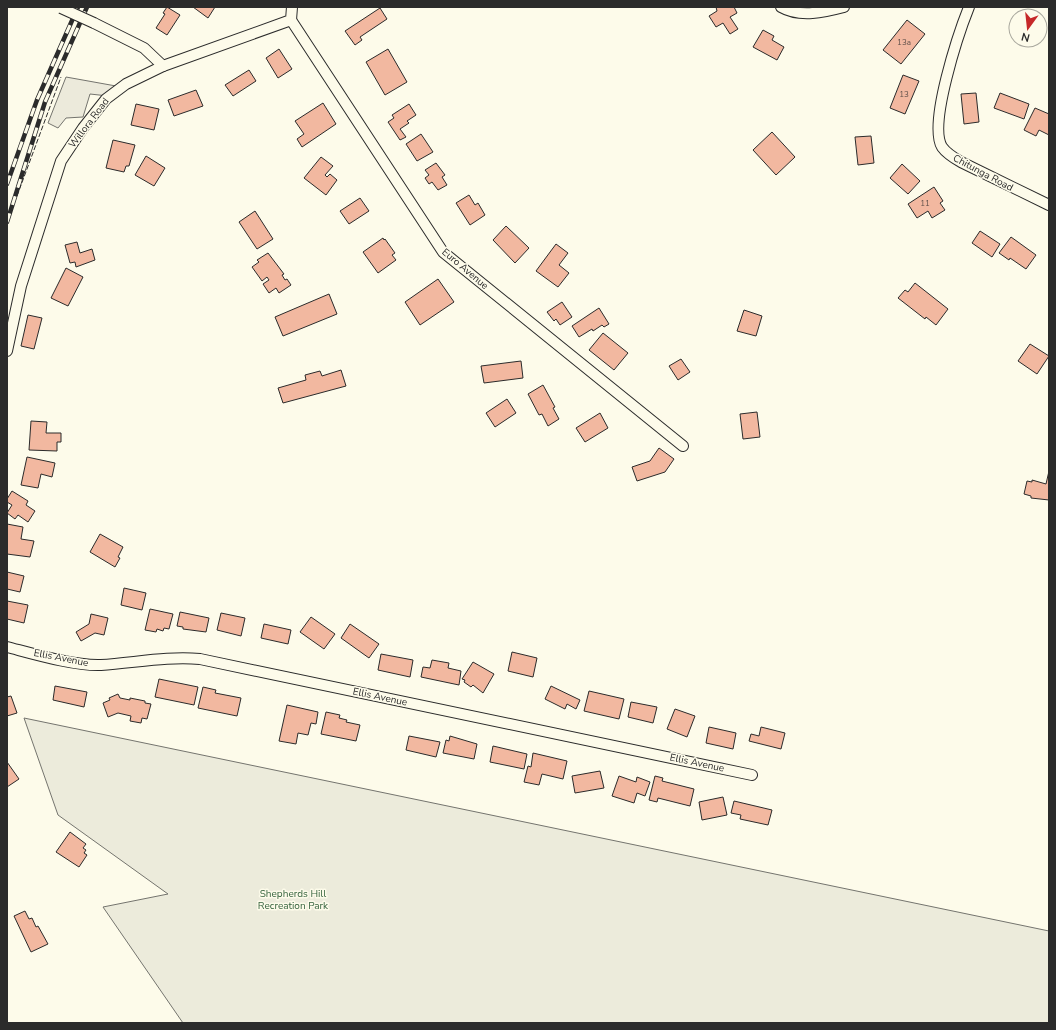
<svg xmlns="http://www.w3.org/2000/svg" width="1056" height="1030" viewBox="0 0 1056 1030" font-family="'Nunito Sans',sans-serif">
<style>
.green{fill:#ecebdb;stroke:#74746e}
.parking{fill:#eceadb;stroke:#74746e}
.building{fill:#f2b8a0;stroke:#2b2b2b}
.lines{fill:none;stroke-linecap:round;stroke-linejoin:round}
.street-casing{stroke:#2b2b2b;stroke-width:12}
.street{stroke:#fdfbea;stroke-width:10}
.rail-casing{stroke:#2b2b2b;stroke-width:4.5}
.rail{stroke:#fdfbea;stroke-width:3;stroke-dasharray:9;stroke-linecap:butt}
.street-bridge-casing{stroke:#2b2b2b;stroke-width:12;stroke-linecap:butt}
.street-bridge{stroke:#fdfbea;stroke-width:10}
.fence{stroke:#2b2b2b;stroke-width:1;stroke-dasharray:5 2;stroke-linecap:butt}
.labels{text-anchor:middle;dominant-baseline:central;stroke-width:3;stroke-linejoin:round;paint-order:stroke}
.number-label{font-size:8px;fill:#5d4e48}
.street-label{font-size:10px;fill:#2b2b2b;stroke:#fdfbea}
.park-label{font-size:10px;fill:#34623c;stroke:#fdfbea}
</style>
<rect width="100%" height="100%" fill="#fdfbea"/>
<path class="green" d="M24 718 1049 931V1023H183L103 907 168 894 58 815Z"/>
<path class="parking" d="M66 77 116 86 108 96 90 94 83 117 66 118 58 128 48 123Z"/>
<g class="building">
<path d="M167 7 180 15 167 35 156 28 165 14 163 13Z"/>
<path d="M193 7H215L208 18Z"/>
<path d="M734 7 737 13 730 17 738 29 730 34 723 23 716 27 709 16 717 11 716 7Z"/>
<path d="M380 8 387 19 360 37 362 40 355 45 345 31Z"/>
<path d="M907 20 925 34 901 64 883 50Z"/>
<path d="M763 30 774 36 772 40 784 47 777 60 753 47Z"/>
<path d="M279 49 292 69 278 78 266 58Z"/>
<path d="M388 49 407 82 385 95 366 62Z"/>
<path d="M249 70 256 81 233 96 225 85Z"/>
<path d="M903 75 919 81 905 114 890 108Z"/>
<path d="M196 90 203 106 174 116 168 100Z"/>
<path d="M976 93 979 122 964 124 961 94Z"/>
<path d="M1000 93 1029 104 1024 119 994 108Z"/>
<path d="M323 103 336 124 302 147 297 139 304 134 295 121Z"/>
<path d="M136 104 159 109 154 130 131 125Z"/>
<path d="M409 104 416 115 407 121 409 123 400 129 406 137 400 140 388 122 394 118 392 115Z"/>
<path d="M1035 108 1049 114V135L1039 130 1036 136 1024 130Z"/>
<path d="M772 132 795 157 776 175 753 150Z"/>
<path d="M421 134 433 152 417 161 406 144Z"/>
<path d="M871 136 874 163 858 165 855 137Z"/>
<path d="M113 140 135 145 129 166H126L124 172 106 168Z"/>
<path d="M146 156 165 168 154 186 135 175Z"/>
<path d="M321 157 333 166 325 175 327 177 330 174 337 180 326 195 304 178Z"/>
<path d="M436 163 445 175 442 177 447 185 438 190 432 182 429 184 425 178 429 175 425 170Z"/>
<path d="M902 164 920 181 908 194 890 178Z"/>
<path d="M934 187 943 201 940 203 945 210 932 218 928 211 917 218 908 204Z"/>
<path d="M469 195 475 205 478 203 485 215 470 225 456 203Z"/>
<path d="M360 198 369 211 349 224 340 211Z"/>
<path d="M255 211 273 239 257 249 239 222Z"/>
<path d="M506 226 529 248 515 263 493 240Z"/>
<path d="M980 231 1000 244 992 257 972 243Z"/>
<path d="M1011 237 1036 255 1026 269 1010 258 1009 260 999 253Z"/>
<path d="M383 238 384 240 385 239 395 253 392 255 396 260 378 273 363 252Z"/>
<path d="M77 242 80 253 92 249 95 260 76 267 75 262 70 263 65 245Z"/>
<path d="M556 244 568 253 559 265 569 273 558 287 536 271Z"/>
<path d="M268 253 284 274 282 275 285 280 287 279 291 285 279 293 276 288 269 293 263 284 269 280 267 277 262 281 252 267 259 262 257 260Z"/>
<path d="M66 268 83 277 68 306 51 298Z"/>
<path d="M438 279 454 302 420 325 405 302Z"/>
<path d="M915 283 948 309 936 325 926 317 925 319 898 298 905 290 908 292Z"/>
<path d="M329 294 337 314 283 336 275 317Z"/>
<path d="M562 302 572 317 560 325 556 319 554 321 547 312Z"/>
<path d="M599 308 609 324 604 327 602 325 593 331 592 329 579 337 572 326Z"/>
<path d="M744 310 762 316 756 336 737 331Z"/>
<path d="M28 315 42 318 34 349 21 346Z"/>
<path d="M603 333 628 353 614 370 589 350Z"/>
<path d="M1030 344 1049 356 1037 374 1018 361Z"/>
<path d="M681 359 690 372 678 380 669 366Z"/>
<path d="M521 361 523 378 484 383 481 366Z"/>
<path d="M341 370 346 386 283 403 278 388 306 380 305 375 320 371 322 376Z"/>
<path d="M543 385 555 407 553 408 559 419 548 426 542 414 539 415 528 394Z"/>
<path d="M507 399 516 413 495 427 486 413Z"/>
<path d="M757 412 760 437 743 439 740 414Z"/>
<path d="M600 413 608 428 585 442 576 428Z"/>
<path d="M31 421 47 422 46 433H61V442H57V451L29 450Z"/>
<path d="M659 448 674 459 665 472 637 481 632 467 650 461Z"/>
<path d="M27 457 55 463 52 477 41 474 38 488 21 485Z"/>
<path d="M1049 471V500L1031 498V496L1024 494 1027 481 1032 482V480L1046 484Z"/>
<path d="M12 491 28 501 26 505 35 511 28 522 18 515 15 519 7 513 12 505 7 502V499Z"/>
<path d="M7 524 23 527 21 539 34 541 30 557 7 554Z"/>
<path d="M100 534 123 547 118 557 120 558 115 567 90 552Z"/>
<path d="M7 572 24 576 20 592 7 589Z"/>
<path d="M124 588 146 593 142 610 121 605Z"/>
<path d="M7 601 28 605 24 623 7 619Z"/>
<path d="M150 609 173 614 169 629 164 628 163 631 157 629 156 632 145 630Z"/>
<path d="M180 612 209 618 206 632 183 629V627L177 626Z"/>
<path d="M221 613 245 618 241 636 217 630Z"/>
<path d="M91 614 108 618 104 635 95 633 81 641 76 632 89 624Z"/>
<path d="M311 617 335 634 324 649 300 632Z"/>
<path d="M264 624 291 630 288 644 261 638Z"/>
<path d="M350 624 379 644 369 658 341 638Z"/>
<path d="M512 652 537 658 533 677 508 671Z"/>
<path d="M381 654 413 660 410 677 378 670Z"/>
<path d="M432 660 449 663 448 668 461 671 459 685 421 677 423 667 430 668Z"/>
<path d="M473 662 494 674 483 693 473 685 471 687 464 682 465 680 462 679Z"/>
<path d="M159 679 198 687 194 705 155 697Z"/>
<path d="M55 686 87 692 84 707 53 700Z"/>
<path d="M551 686 580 700 576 709 567 704 565 709 545 699Z"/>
<path d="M203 687 216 690 215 693 241 698 237 716 198 708Z"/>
<path d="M589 691 624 699 619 719 584 711Z"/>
<path d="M118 694 120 698 130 700V698L145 701V703L151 704 147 719 142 718 141 723 130 721 131 716 118 713 108 717 103 703 110 700 109 698Z"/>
<path d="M11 696 17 713 7 716V697Z"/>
<path d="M631 702 657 707 653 723 628 717Z"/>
<path d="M287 705 318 712 316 724 311 723 308 735 298 733 296 744 279 741Z"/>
<path d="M675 709 695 716 687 737 667 729Z"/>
<path d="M326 712 340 715 339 718 347 720 346 722 360 725 356 741 321 734Z"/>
<path d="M709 727 736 733 733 749 706 743Z"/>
<path d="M761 727 785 733 781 749 749 741 751 734 759 736Z"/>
<path d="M409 736 440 742 436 757 406 750Z"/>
<path d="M450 736 477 744 474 759 443 753 446 740 449 741Z"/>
<path d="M493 746 527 754 524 769 490 762Z"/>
<path d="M533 753 567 761 563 779 542 774 539 785 524 782 528 766 531 767Z"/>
<path d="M7 762 19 779 7 787Z"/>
<path d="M600 771 604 788 575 793 572 776Z"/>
<path d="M619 776 636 782 637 777 650 782 645 796 637 793 634 803 612 796Z"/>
<path d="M655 776 663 778 662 781 694 789 690 806 658 798 657 802 649 800Z"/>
<path d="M723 797 727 815 702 820 699 802Z"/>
<path d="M734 801 772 810 768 825 740 819 741 815 731 813Z"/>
<path d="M70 832 86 844 83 848 86 850 84 853 87 855 79 867 56 852Z"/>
<path d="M25 911 29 919 32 918 36 927 38 926 48 944 31 952 14 916Z"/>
</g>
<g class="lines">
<g class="street-casing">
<g id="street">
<path d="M781 7C800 18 825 12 844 7"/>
<path d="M969 7C959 32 928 124 942 147 947 154 954 158 961 162L1049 205"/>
<path d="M291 20 443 252 683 446"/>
<path d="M94 23 144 48 163 66"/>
<path d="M7 351 21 286 61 161 83 128 106 99 126 84 163 66 291 20 292 7"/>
<path d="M7 647C34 654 74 666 101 665 134 663 167 656 200 659L752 775"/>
</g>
</g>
<use href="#street" class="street"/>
<g class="rail-casing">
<g id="rail">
<path d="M7 184 37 100 78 7"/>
<path d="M7 222 45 102 87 7"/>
</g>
</g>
<use href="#rail" class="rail"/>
<g class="street-bridge-casing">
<path id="street-bridge" d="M61 8 94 23"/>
</g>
<use href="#street-bridge" class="street-bridge"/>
<path class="fence" d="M17 196 61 77"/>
</g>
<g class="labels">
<g class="number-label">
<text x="904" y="42">13a</text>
<text x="904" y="94">13</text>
<text x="925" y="203">11</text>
</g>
<g class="street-label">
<text transform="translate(89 123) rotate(-53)">Willora Road</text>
<text transform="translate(983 173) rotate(28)">Chitunga Road</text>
<text transform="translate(465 269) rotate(40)">Euro Avenue</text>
<text transform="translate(61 658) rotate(11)">Ellis Avenue</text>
<text transform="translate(380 697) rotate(12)">Ellis Avenue</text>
<text transform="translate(697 763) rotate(12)">Ellis Avenue</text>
</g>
<g class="park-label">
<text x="293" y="894">Shepherds Hill<tspan x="293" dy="12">Recreation Park</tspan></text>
</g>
</g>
<rect width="1056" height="1030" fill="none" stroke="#2b2b2b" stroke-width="16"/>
<g transform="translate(1028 28) rotate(195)"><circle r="19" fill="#fdfbea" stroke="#a9a89e"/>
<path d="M0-3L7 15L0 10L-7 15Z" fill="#c62828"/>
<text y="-6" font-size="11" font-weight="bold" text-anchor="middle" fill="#2b2b2b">N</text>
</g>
</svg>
